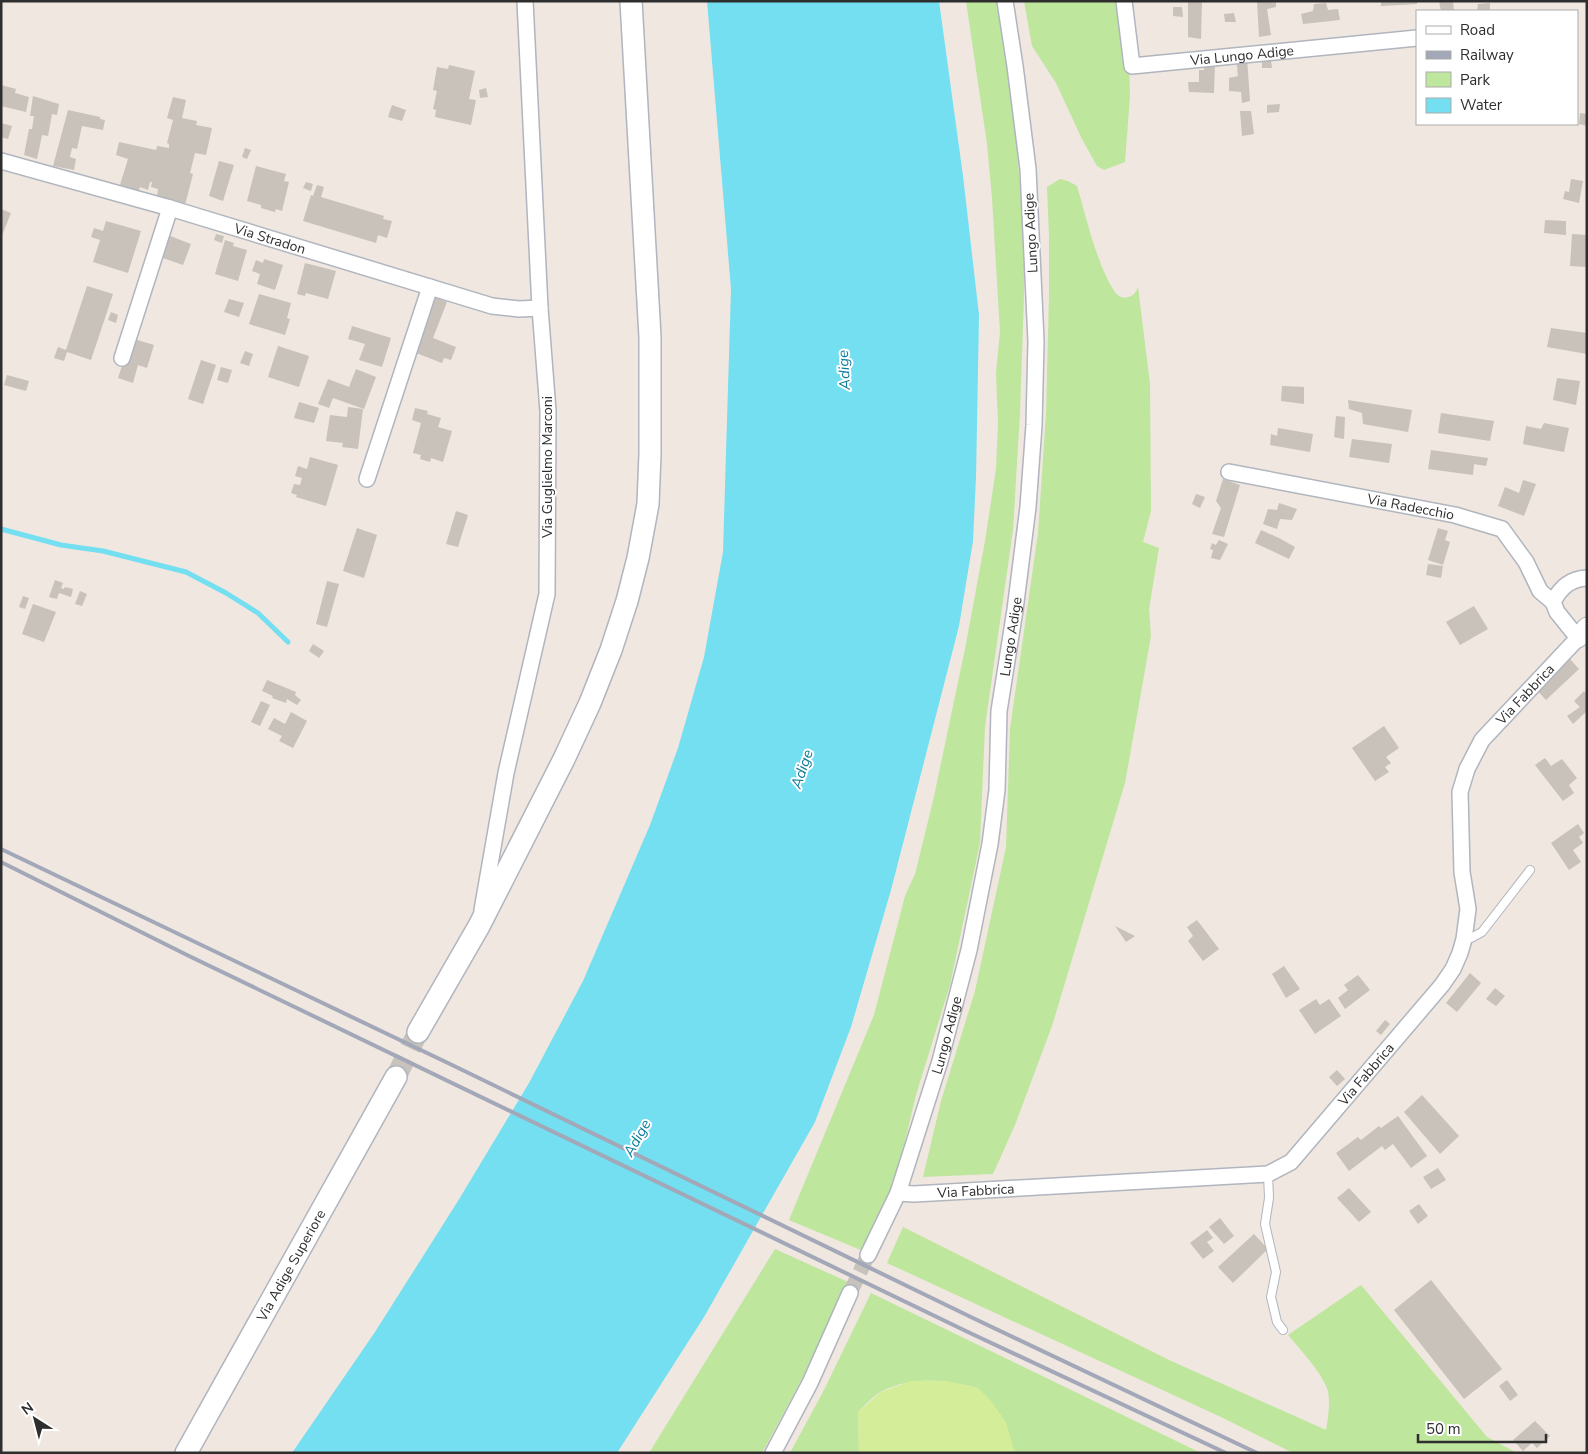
<svg xmlns="http://www.w3.org/2000/svg" width="1588" height="1454" viewBox="0 0 1588 1454" font-family="'Nunito Sans',sans-serif">
<style>
.green{fill:#bee69d}
.pitch{fill:#d3ed99}
.water{fill:#73dff1}
.lines{fill:none;stroke-linecap:round;stroke-linejoin:round}
.stream{stroke:#73dff1;stroke-width:5}
.building{fill:#c8c2bb}
.minor-tunnel{stroke:#c8c2bc;stroke-width:15;stroke-dasharray:15 8;stroke-linecap:butt}
.secondary-tunnel{stroke:#c8c2bc;stroke-width:21;stroke-dasharray:21 11;stroke-linecap:butt}
.service-casing{stroke:#b0b5be;stroke-width:10}
.minor-casing{stroke:#b0b5be;stroke-width:18}
.tertiary-casing{stroke:#b0b5be;stroke-width:21}
.secondary-casing{stroke:#b0b5be;stroke-width:24}
.service{stroke:#fff;stroke-width:8}
.minor{stroke:#fff;stroke-width:15}
.tertiary{stroke:#fff;stroke-width:19}
.secondary{stroke:#fff;stroke-width:21}
.rail{stroke:#a2a8b8;stroke-width:4}
.labels{text-anchor:middle;dominant-baseline:central;stroke-width:4;stroke-linejoin:round;paint-order:stroke}
.street-label{font-size:14px;fill:#2e2e2e;stroke:#fff}
.water-label{font-size:15px;font-style:italic;fill:#0b7c9d;stroke:#fff}
</style>
<rect width="100%" height="100%" fill="#efe7e0"/>
<g class="green">
<path d="M966 1H999L1007 52 1008 77 1015 124 1024 237V296L1020 413 1013 530 985 727 980 843 950 985 916 1095 894 1187 863 1251 789 1220 874 1015 905 896 915 874 933 801 965 649 985 541 996 469 998 423 996 373 1000 332 992 198 987 144Z"/>
<path d="M1024 1H1116L1123 37 1129 56 1130 96 1125 162 1104 170 1097 166 1082 139 1056 83 1032 46Z"/>
<path d="M1060 179 1068 181 1077 186C1086 216 1097 266 1115 292 1118 296 1123 299 1128 297 1134 296 1136 292 1138 287L1150 384 1151 511 1143 542 1159 548 1149 609 1151 636 1125 783 1052 1026 1015 1125 993 1174 923 1177 941 1101 975 991 1006 847 1010 729 1038 533 1046 414 1049 296V236L1047 187Z"/>
<path d="M903 1227 1169 1360 1326 1430C1328 1419 1331 1400 1327 1388 1319 1369 1301 1351 1288 1335L1361 1285 1487 1437 1517 1453H1293L1221 1417 887 1263Z"/>
<path d="M775 1249 848 1282 802 1379 762 1453H649Z"/>
<path d="M871 1293 1201 1453H1015L978 1388C944 1380 916 1375 882 1391 873 1396 865 1405 858 1412L859 1453H790L824 1390Z"/>
</g>
<path class="pitch" d="M911 1381H947L978 1388 991 1401 1006 1422 1015 1453H859L858 1412 881 1392Z"/>
<path class="water" d="M707 1H939L963 176 979 315 976 477 973 541 959 626 891 890 851 1027 815 1122 704 1317 617 1453H292L375 1332 458 1201 529 1083 583 981 650 825 678 748 704 657 723 552 731 289Z"/>
<g class="lines">
<path class="stream" d="M1 529 61 545 103 551 186 572 226 593 258 613 288 642"/>
</g>
<g class="building">
<path d="M1188 1H1202L1201 39 1188 37Z"/>
<path d="M1257 1H1276V7L1267 9 1271 35 1259 37Z"/>
<path d="M1381 1H1417V4L1381 6Z"/>
<path d="M1439 1H1453L1454 11H1441Z"/>
<path d="M1326 3 1328 10 1338 9 1340 20 1303 24 1301 14 1313 11 1314 4Z"/>
<path d="M1490 3V11H1477L1478 4Z"/>
<path d="M1173 7H1182L1183 17 1173 16Z"/>
<path d="M1234 13 1236 22H1225L1224 14Z"/>
<path d="M1236 58H1247L1250 101 1242 103 1241 92 1229 91V78L1238 76Z"/>
<path d="M1262 60H1271L1272 68H1262Z"/>
<path d="M1204 62H1215L1214 93 1189 92 1188 82H1199V70H1204Z"/>
<path d="M449 65 475 71 469 99 476 100 471 125 435 117 436 110 433 109 437 91 433 90 437 67 448 69Z"/>
<path d="M1 85 16 89 15 93 29 97 26 112 1 106Z"/>
<path d="M486 88 488 97 480 98 479 90Z"/>
<path d="M33 96 59 104 57 115 52 114 48 136 42 135 37 159 24 155 29 129H32L34 116H30Z"/>
<path d="M173 97 186 100 182 118 197 121 196 125 212 128 206 155 195 153 190 173 193 174 185 205 165 200 166 198 157 196 158 189 151 187 152 182H150L148 190 140 187 138 193 119 188 128 159 116 155 119 142 156 150 157 146 169 148V144L167 143 173 120 167 118Z"/>
<path d="M1280 104 1279 112 1267 113V105Z"/>
<path d="M392 105 406 110 402 121 388 117Z"/>
<path d="M68 110 100 117V119L105 120 103 130 82 126 77 149 72 148 70 157 76 159 74 170 53 166Z"/>
<path d="M1240 111H1251L1254 134 1242 136Z"/>
<path d="M1580 113 1587 114V126L1579 124Z"/>
<path d="M1 123 12 126 8 139 1 137Z"/>
<path d="M245 148 251 150 247 159 242 157Z"/>
<path d="M219 161 234 165 223 201 209 196Z"/>
<path d="M256 166 286 174 284 181 289 182 282 211 276 209 275 212 261 208V205L247 201Z"/>
<path d="M1571 179 1583 181 1579 203 1563 199 1565 191 1569 192Z"/>
<path d="M306 182 313 184 311 191 303 188Z"/>
<path d="M317 185 324 187 321 197 384 216 383 219 392 221 387 238 378 235 376 243 303 221 311 195 313 196Z"/>
<path d="M1 209 11 213 1 238Z"/>
<path d="M1545 220 1566 221V235L1544 233Z"/>
<path d="M106 221 141 231 128 273 93 262 100 240 91 237 94 228 103 231Z"/>
<path d="M165 234 191 244 183 265 157 256Z"/>
<path d="M216 234 224 236 222 243 214 240Z"/>
<path d="M1572 234 1587 235V267L1570 266Z"/>
<path d="M225 240 234 243 233 246 247 250 238 281 215 274Z"/>
<path d="M264 259 283 265 275 290 257 284 260 274 252 271 256 260 263 263Z"/>
<path d="M305 263 336 271 328 299 306 293 305 296 297 294Z"/>
<path d="M87 286 113 294 91 360 67 352 64 361 54 358 58 347 66 350Z"/>
<path d="M259 294 291 303 287 318 290 319 285 335 249 324Z"/>
<path d="M432 296 447 302 433 338 456 347 451 360 444 358 442 363 411 351Z"/>
<path d="M229 299 244 303 239 317 224 312Z"/>
<path d="M111 312 118 315 116 323 108 320Z"/>
<path d="M352 326 391 338 382 367 359 360 365 344 348 339Z"/>
<path d="M1551 328 1587 333V354L1547 347Z"/>
<path d="M131 338 154 345 147 368 138 365 133 383 118 378Z"/>
<path d="M278 346 309 356 299 387 268 377Z"/>
<path d="M245 351 253 354 249 366 240 363Z"/>
<path d="M201 360 216 365 203 404 188 399Z"/>
<path d="M221 367 232 370 228 383 217 380Z"/>
<path d="M356 369 376 377 364 409 333 398 329 408 318 404 328 379 349 387Z"/>
<path d="M7 375 29 381 26 391 4 385Z"/>
<path d="M1557 378 1580 381 1576 405 1553 400Z"/>
<path d="M1282 386 1304 387V404L1281 401Z"/>
<path d="M1348 400 1412 410 1408 432 1363 424 1362 413 1349 409Z"/>
<path d="M299 402 319 408 314 423 294 418Z"/>
<path d="M348 407 363 409 358 449 342 447 343 443 326 441 330 415 347 417Z"/>
<path d="M415 408 428 411 427 414 441 418 438 427 452 431 443 462 431 458 430 462 420 459 421 455 413 453 421 423 412 420Z"/>
<path d="M1441 413 1494 421 1490 441 1438 433Z"/>
<path d="M1336 416 1345 417 1344 439 1334 437Z"/>
<path d="M1544 423 1569 428 1564 452 1523 444 1526 426 1541 429Z"/>
<path d="M1278 428 1313 434 1310 452 1270 445 1271 434 1277 436Z"/>
<path d="M1352 439 1392 444 1389 463 1349 457Z"/>
<path d="M1431 450 1488 458 1486 466 1474 464 1473 475 1428 469Z"/>
<path d="M310 457 338 465 326 506 296 497 297 495 291 493 294 484 300 485 302 478 295 476 298 466 307 469Z"/>
<path d="M1223 479 1240 485 1224 537 1212 534 1221 508 1216 501Z"/>
<path d="M1523 480 1536 484 1524 516 1498 506 1505 487 1519 493Z"/>
<path d="M1196 494 1205 497 1200 508 1192 504Z"/>
<path d="M1279 503 1297 509 1292 520 1280 519 1277 529 1263 524 1268 509 1277 510Z"/>
<path d="M456 511 468 515 458 547 446 544Z"/>
<path d="M357 528 377 535 364 578 343 571Z"/>
<path d="M1438 528 1448 531 1445 540 1450 542 1443 565 1428 560Z"/>
<path d="M1261 530 1279 538 1295 547 1289 559 1255 543Z"/>
<path d="M1219 540 1228 544 1220 560 1211 558 1213 550 1210 549 1212 543 1216 545Z"/>
<path d="M1428 564 1443 566 1441 578 1426 575Z"/>
<path d="M55 580 63 583 61 588 64 589 65 587 73 589 71 597 59 593 57 599 49 597Z"/>
<path d="M327 581 339 584 327 627 316 624Z"/>
<path d="M80 591 87 594 82 606 75 604Z"/>
<path d="M23 596 29 598 25 609 19 607Z"/>
<path d="M33 604 56 612 44 642 22 634Z"/>
<path d="M1474 606 1488 629 1460 645 1446 622Z"/>
<path d="M313 644 324 651 319 658 309 651Z"/>
<path d="M1569 658 1579 669 1546 700 1536 689Z"/>
<path d="M267 680 296 692 295 695 301 700 297 705 287 699 286 703 272 698 273 696 262 691Z"/>
<path d="M1584 691 1587 694V711L1573 724 1567 716 1580 707 1574 701Z"/>
<path d="M261 701 270 705 260 726 251 722Z"/>
<path d="M291 712 307 721 293 748 279 741 282 736 268 729 274 718 285 724Z"/>
<path d="M1384 726 1399 748 1386 757 1391 763 1385 767 1389 772 1375 781 1352 748Z"/>
<path d="M1545 758 1551 766 1562 759 1577 778 1569 785 1574 793 1563 801 1535 765Z"/>
<path d="M1578 824 1584 833 1579 837 1583 843 1573 850 1581 862 1569 870 1551 843Z"/>
<path d="M1197 920 1219 949 1203 961 1188 941 1193 936 1187 927Z"/>
<path d="M1115 926 1135 936 1126 942Z"/>
<path d="M1284 966 1300 989 1286 998 1272 974Z"/>
<path d="M1470 973 1481 983 1457 1012 1446 1003Z"/>
<path d="M1358 975 1370 990 1345 1009 1338 998 1348 990 1344 985Z"/>
<path d="M1495 988 1505 996 1496 1006 1486 999Z"/>
<path d="M1316 999 1320 1005 1329 999 1341 1016 1315 1034 1299 1010Z"/>
<path d="M1385 1020 1390 1024 1381 1035 1376 1031Z"/>
<path d="M1337 1070 1345 1079 1337 1086 1329 1077Z"/>
<path d="M1422 1095 1459 1136 1440 1154 1404 1112Z"/>
<path d="M1398 1116 1427 1156 1411 1168 1393 1144 1385 1150 1382 1146 1349 1171 1336 1153 1358 1137 1361 1140 1379 1126 1381 1128Z"/>
<path d="M1438 1168 1446 1180 1431 1189 1423 1177Z"/>
<path d="M1349 1188 1371 1212 1359 1222 1337 1198Z"/>
<path d="M1419 1204 1428 1216 1418 1224 1409 1211Z"/>
<path d="M1220 1218 1234 1236 1224 1244 1209 1227Z"/>
<path d="M1207 1230 1213 1238 1207 1242 1214 1251 1203 1259 1190 1243Z"/>
<path d="M1254 1234 1268 1249 1233 1283 1218 1267Z"/>
<path d="M1431 1280 1502 1369 1464 1399 1394 1310Z"/>
<path d="M1507 1380 1518 1395 1510 1401 1499 1386Z"/>
<path d="M1535 1421 1550 1436 1537 1448 1532 1443 1523 1451 1513 1440Z"/>
</g>
<g class="lines">
<path class="minor-tunnel" d="M850 1293 868 1255"/>
<path class="secondary-tunnel" d="M396 1077 418 1032"/>
<g class="service-casing">
<g id="service">
<path d="M1464 939 1471 938 1482 932 1530 870"/>
<path d="M1268 1174 1269 1198 1265 1224 1276 1272 1271 1297 1277 1322 1283 1330"/>
</g>
</g>
<g class="minor-casing">
<g id="minor">
<path id="s1" d="M1124 1 1132 66 1417 38"/>
<path id="s2" d="M1 161 170 208 492 306 519 309 540 308"/>
<path d="M122 358 170 208"/>
<path id="s3" d="M1229 472 1455 515 1502 529 1526 562 1540 591 1553 602"/>
<path d="M367 479 430 287"/>
<path d="M482 910 506 773 547 594 548 411 540 308 525 1"/>
<path id="s4" d="M898 1193 914 1194 1268 1174 1291 1162 1442 985 1453 969 1460 953 1464 939 1468 909 1462 872 1460 792 1467 769 1482 740 1578 638 1557 612 1553 602C1561 587 1570 579 1587 578"/>
<path id="s5" d="M868 1255 898 1193 940 1061 969 950 990 844 997 790 999 711 1015 610 1028 507 1034 425 1036 341 1028 169 1015 66 1005 1"/>
<path d="M773 1453 810 1383 850 1293"/>
</g>
</g>
<g class="tertiary-casing">
<path id="tertiary" d="M1578 638 1587 627"/>
</g>
<g class="secondary-casing">
<g id="secondary">
<path d="M418 1032 479 926 564 759 590 703 611 650 627 601 638 558 648 504 650 454V337L631 1"/>
<path id="s6" d="M186 1453 396 1077"/>
</g>
</g>
<use href="#service" class="service"/>
<use href="#minor" class="minor"/>
<use href="#tertiary" class="tertiary"/>
<use href="#secondary" class="secondary"/>
<g class="rail">
<path d="M1 849 450 1064 975 1319 1257 1453"/>
<path d="M1 862 189 956 970 1333 1226 1453"/>
</g>
</g>
<g class="labels">
<g class="street-label">
<text stroke="none"><textPath href="#s1" startOffset="176">Via Lungo Adige</textPath></text>
<text transform="translate(1031 233) rotate(-93)">Lungo Adige</text>
<text stroke="none"><textPath href="#s2" startOffset="280">Via Stradon</textPath></text>
<text transform="translate(547 467) rotate(-90)">Via Guglielmo Marconi</text>
<text stroke="none"><textPath href="#s3" startOffset="185">Via Radecchio</textPath></text>
<text stroke="none"><textPath href="#s5" startOffset="639">Lungo Adige</textPath></text>
<text stroke="none"><textPath href="#s4" startOffset="948">Via Fabbrica</textPath></text>
<text stroke="none"><textPath href="#s5" startOffset="234">Lungo Adige</textPath></text>
<text stroke="none"><textPath href="#s4" startOffset="512">Via Fabbrica</textPath></text>
<text stroke="none"><textPath href="#s4" startOffset="78">Via Fabbrica</textPath></text>
<text stroke="none"><textPath href="#s6" startOffset="215">Via Adige Superiore</textPath></text>
</g>
<g class="water-label">
<text transform="translate(844 370) rotate(-93)">Adige</text>
<text transform="translate(802 769) rotate(-71)">Adige</text>
<text transform="translate(637 1138) rotate(-61)">Adige</text>
</g>
</g>
<rect width="1588" height="1454" fill="none" stroke="#2e2e2e" stroke-width="5"/>
<rect x="1416" y="10" width="162" height="115" fill="#ffffff" stroke="#ababab"/>
<rect x="1426" y="26" width="25" height="8" fill="#ffffff" stroke="#ababab"/>
<text x="1460" y="35" font-size="15" fill="#2e2e2e">Road</text>
<rect x="1426" y="51" width="25" height="8" fill="#a2a8b8" stroke="#ababab"/>
<text x="1460" y="60" font-size="15" fill="#2e2e2e">Railway</text>
<rect x="1426" y="72" width="25" height="15" fill="#bee69d" stroke="#ababab"/>
<text x="1460" y="85" font-size="15" fill="#2e2e2e">Park</text>
<rect x="1426" y="98" width="25" height="15" fill="#73dff1" stroke="#ababab"/>
<text x="1460" y="110" font-size="15" fill="#2e2e2e">Water</text>
<g transform="translate(35 1419) rotate(324)" stroke="#ffffff" stroke-width="4" paint-order="stroke">
<path d="M0-4L9 19L0 12L-9 19Z" fill="#2e2e2e"/>
<text y="-8" font-size="14" font-weight="bold" text-anchor="middle" fill="#2e2e2e">N</text>
</g>
<path d="M1418 1434v8h128v-8" fill="none" stroke="#2e2e2e" stroke-width="2.5"/>
<text x="1426" y="1434" font-size="15" fill="#2e2e2e" stroke="#ffffff" stroke-width="4" paint-order="stroke">50 m</text>
</svg>
